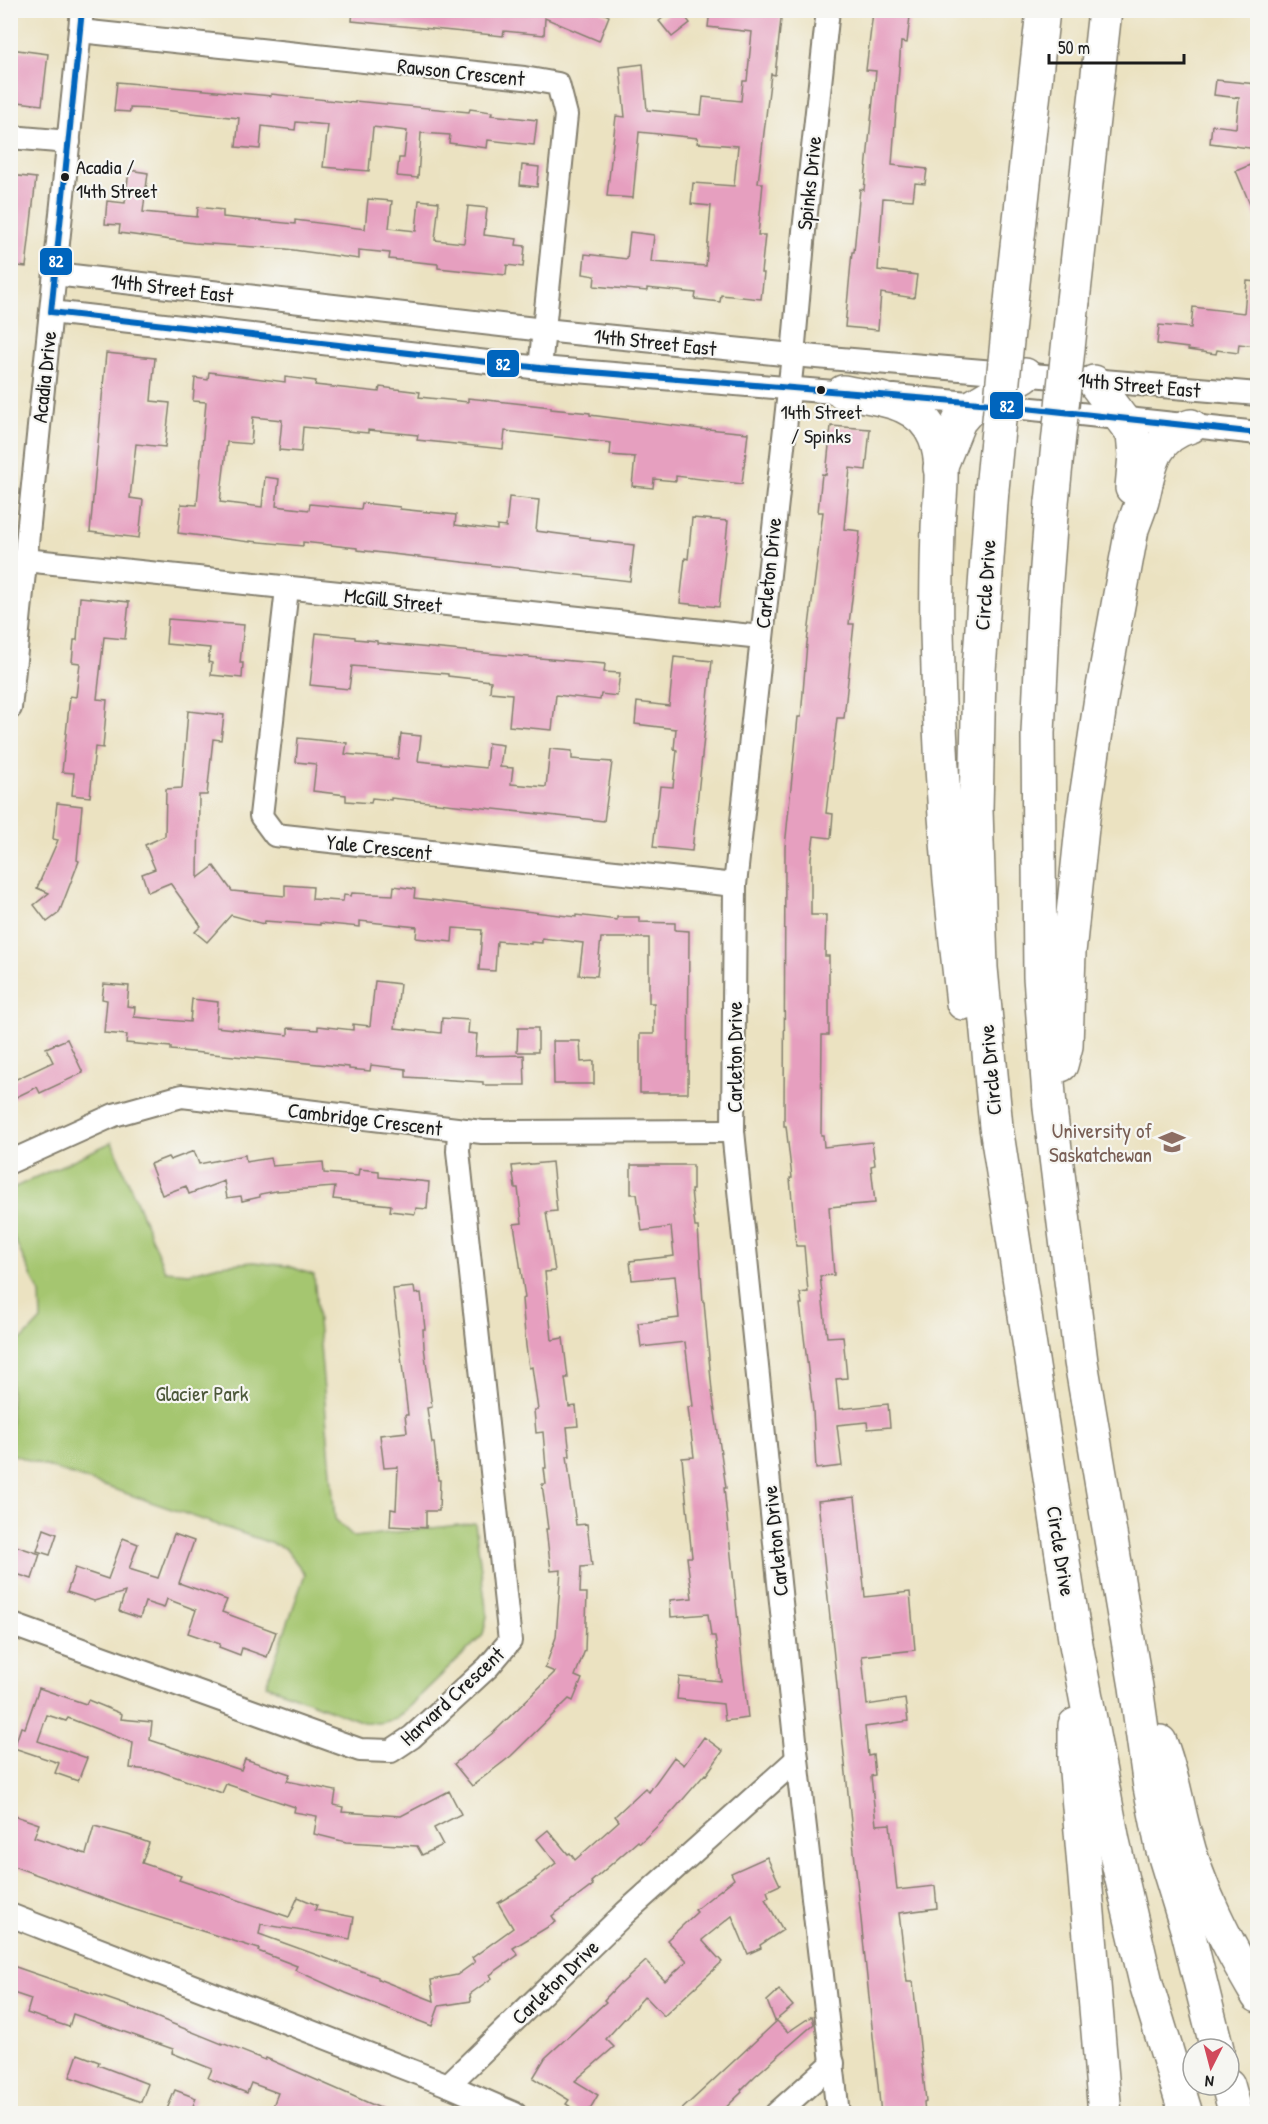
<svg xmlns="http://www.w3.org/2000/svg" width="1268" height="2124" viewBox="0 0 1268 2124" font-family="'Patrick Hand',sans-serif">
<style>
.green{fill:#a5c66f;stroke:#607146;stroke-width:1.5}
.building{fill:#e69fbf}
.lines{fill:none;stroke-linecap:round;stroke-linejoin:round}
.minor-casing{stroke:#847f6e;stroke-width:26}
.highway-casing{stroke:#847f6e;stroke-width:36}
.minor{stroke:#fff;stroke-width:22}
.highway{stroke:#fff;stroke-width:33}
.highway-bridge-casing{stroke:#847f6e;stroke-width:36;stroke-linecap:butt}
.highway-bridge{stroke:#fff;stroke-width:33}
.bus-1-casing{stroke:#f6f6f2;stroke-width:10}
.bus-1{stroke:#0065bd;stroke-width:6}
.bus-dot{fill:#1c1c1c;stroke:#f6f6f2;stroke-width:2}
.labels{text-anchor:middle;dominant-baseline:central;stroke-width:4.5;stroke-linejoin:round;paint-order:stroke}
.bus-label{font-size:20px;fill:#1c1c1c;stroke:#f6f6f2;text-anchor:start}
.street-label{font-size:21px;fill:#1c1c1c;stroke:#f6f6f2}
.education-label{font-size:21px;fill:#785e54;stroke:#f6f6f2;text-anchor:end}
.park-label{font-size:21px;fill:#4c5839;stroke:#f6f6f2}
.line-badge{stroke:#f6f6f2;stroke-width:2}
.badge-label{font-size:16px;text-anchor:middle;font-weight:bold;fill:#fff}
</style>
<rect width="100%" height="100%" fill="#f6f6f2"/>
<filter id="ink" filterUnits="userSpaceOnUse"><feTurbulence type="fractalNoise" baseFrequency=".0167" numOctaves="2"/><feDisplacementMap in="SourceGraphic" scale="12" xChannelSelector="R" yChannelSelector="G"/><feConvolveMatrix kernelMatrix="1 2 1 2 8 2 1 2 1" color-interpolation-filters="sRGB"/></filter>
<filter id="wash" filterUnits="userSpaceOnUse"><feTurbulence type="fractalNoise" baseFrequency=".008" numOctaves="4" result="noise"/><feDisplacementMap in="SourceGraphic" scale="24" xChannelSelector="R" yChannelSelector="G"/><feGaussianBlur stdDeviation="1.35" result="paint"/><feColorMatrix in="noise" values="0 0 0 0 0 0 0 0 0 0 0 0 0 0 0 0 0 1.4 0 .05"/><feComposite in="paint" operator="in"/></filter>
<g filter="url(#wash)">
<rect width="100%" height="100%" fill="#ebe2c1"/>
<path class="green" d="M112 1142 165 1271 189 1273 219 1265 254 1262 288 1266 314 1275 335 1519 354 1537 475 1523 487 1616 483 1635 396 1719 379 1723 363 1722 266 1685 305 1574 285 1548 11 1454V1344L24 1338 41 1320 40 1294 11 1232V1189Z"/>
<g id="blocks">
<g class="building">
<path d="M353 10H597L609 16 599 41 545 18 544 35 504 31 503 36 352 21Z"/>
<path d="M673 10H680L690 23 672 37 659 21Z"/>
<path d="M710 10H782L775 75 771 74 758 183H763L758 235H765L761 273H764L761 299 721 295 720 302 695 299 696 293 647 288V291L594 286 595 276 583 274 585 254 627 259 630 232 654 235 651 262 706 266 711 206 691 204 693 183 734 186 738 146 697 143 698 138 639 132 633 198 607 196 616 116 625 117 620 67 643 64 647 110 701 115 703 97 741 101 743 81H747L752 32 708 27Z"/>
<path d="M873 12 910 16 907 43 901 42 892 165 927 169 925 184 915 183 913 200 883 198 878 270 917 275 914 298 881 293 878 330 845 327 852 252H854L860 189 864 190 876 71 866 70Z"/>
<path d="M10 49 48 54 42 105 10 101Z"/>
<path d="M1216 80 1257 84V149L1210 143 1212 125 1236 128 1239 98 1214 95Z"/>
<path d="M117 82 271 96V94L355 103V101L469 112 470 109 492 112 491 115 537 120 534 145 488 140 487 148 449 143 450 135 421 133 418 178 397 176 399 158H404L407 131 373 127 369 171 323 167 328 125 296 122 295 130 262 126 260 149 236 147 239 118 153 109 130 108V112L114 111Z"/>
<path d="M1257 162V221L1236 171Z"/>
<path d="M522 165 539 167 537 187 520 185Z"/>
<path d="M129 170 148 173 143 212 197 217 198 207 223 210V217L295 224V220L365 229 368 199 392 201 389 228 416 231 419 200 439 202 435 240 464 243 468 206 487 208 484 235 517 239 516 245 525 246 523 267 507 265 506 275 438 268V264L389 259 390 253 359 250V259L286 249 194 243 119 233 120 225 105 224 107 201 125 203Z"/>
<path d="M10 175 36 178 26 267 10 265Z"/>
<path d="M1247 281 1257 282V346L1239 344 1238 353 1217 350 1216 354 1188 350V348L1157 344 1159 325 1191 328 1193 307 1244 313Z"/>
<path d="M106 353 155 358 151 401 170 403 165 447 136 444 130 498 143 500 139 538 90 532Z"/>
<path d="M209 372 285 382V377L316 381 315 385 379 392 380 387 420 392 419 397 468 402V398L551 407V409L590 413V415L708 430V429L748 433 742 484 676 476V481L654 479 653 488 632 486 635 457 610 455 611 443 505 431 503 449 417 440 418 435 368 430V433L303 427 301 452 279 450 282 420 253 417 251 444 227 442 220 502 262 507 265 477 279 479 276 506 309 510 310 504 361 509 362 503 400 507V509L456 515 455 525 497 530V526L506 527 509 497 539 500 536 531 590 538V540L634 545 630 581 357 550V548L303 542V546L250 541V542L178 533 181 504 197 505 206 402 193 401 195 378 208 380Z"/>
<path d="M831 426 870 429 866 470 850 468 844 529 860 531 849 624H854L844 718H837L826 813 833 814 831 838 814 836 811 858V915H826L825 956H829V1035H822L821 1135H823L824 1147 872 1142 875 1165 871 1166 875 1203 829 1207 834 1275 820 1276 827 1337 843 1336 847 1378 836 1379 839 1409 888 1404 890 1427 868 1429 867 1422 837 1425 842 1466 816 1469 813 1411 800 1304H802L800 1293 808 1292 804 1246H796L790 1178H792L786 1126H784L785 847 798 717H801L807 643 823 512H818L822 474 826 475Z"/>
<path d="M692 518 728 521 719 607 680 603 685 558 688 559Z"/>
<path d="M80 597 129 602 125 639 104 637 97 699 107 700 103 748 95 747 90 797 72 795 74 773 62 772 70 696 76 697 80 663 72 662 74 640H77Z"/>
<path d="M168 619 244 625 240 663H243L242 678 211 675 212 663 208 662 210 648 166 644Z"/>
<path d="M316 633 355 637V639L377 641V643L605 664 604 672 620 673 617 696 601 694 600 700 556 695 552 730 509 726 512 694 490 692 491 681 448 676V674L352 666 349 689 310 685Z"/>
<path d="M674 657 712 661 692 851 653 847 660 786 673 787 677 750 674 749 676 729 635 724 637 702 669 706Z"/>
<path d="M188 711 224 715 221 740 213 739 207 795H199L198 878 214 866 232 891 285 896V885L313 887 312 899 340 901H343L344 895 351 896 352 893 393 895 394 886 415 889 414 898 576 917V915L617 920V917H639V922L675 923V930L689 931 688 1093H640V1034H654V1003H649V938H601L597 976 579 975 583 943 542 938V943L531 942V944L497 941 495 971 479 970 482 930 453 928 452 942 416 938 417 927 360 921V927L320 923V925L265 921 264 924 231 915 207 942 195 932 201 926 170 883 148 892 142 874 155 869 145 845 165 836 166 789 182 788Z"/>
<path d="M401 734 421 736 418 761 486 768 488 743 503 745 500 767 513 768 511 784 546 787 550 749 572 751V759L612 762 604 821 391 798V800L372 798 371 803 346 801V795L313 791 316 764 296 762 298 738 347 743 345 754 398 759Z"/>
<path d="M57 803 82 806 77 860 79 861 59 913 47 922 34 905 49 893 37 888 58 840 53 839Z"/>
<path d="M375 981 400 984 395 1028 441 1033 442 1018 469 1020 468 1033 477 1034 475 1056 524 1055 525 1085H483V1082L406 1077V1069L371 1065 370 1071 349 1069V1067L171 1050V1047L126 1043 127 1035 104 1033 107 1000 102 999 104 984 129 986 127 1006 135 1007 134 1017 190 1022 192 999 218 1002 216 1027 288 1035V1028L318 1030V1026L353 1030V1024L370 1026Z"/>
<path d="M518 1028H538V1052H517Z"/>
<path d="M67 1039 83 1073 40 1093 37 1087 10 1100V1082L53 1062 46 1048Z"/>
<path d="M553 1041H580L581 1062 594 1061V1084H554Z"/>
<path d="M194 1151 199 1164 245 1155 246 1162 270 1158 272 1166 323 1162 324 1173 358 1176 359 1169 379 1171V1177L429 1182 427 1209 416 1208 415 1214 390 1211 391 1205 333 1199 335 1187 276 1191 260 1194V1197L242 1201 241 1196 227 1198 224 1181 189 1194 186 1186 162 1195 150 1164 168 1157 170 1160Z"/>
<path d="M552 1162 557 1211 546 1212 555 1271 545 1272 552 1340 563 1338 568 1378H565L569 1407 576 1406 578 1426 567 1427 570 1456H567L576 1525 587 1524 592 1566 581 1567 580 1593H587L585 1650 575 1676 582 1679 573 1701 569 1699 511 1756 472 1786 454 1764 494 1732 555 1672 545 1668 556 1637 561 1570 551 1571 546 1529H548L542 1484H546L544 1468H546L543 1432 536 1433 534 1410H538L532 1367 529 1368 526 1346 522 1299 525 1298 514 1224 522 1223 518 1188H515L512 1166Z"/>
<path d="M631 1165H693V1190H691L695 1227H698L703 1302H704L712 1391 726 1488H724L748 1718 725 1721 723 1704 677 1699 679 1677 721 1681 715 1636H711L708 1614 671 1617 670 1600 692 1598 687 1557H692L682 1458 694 1457 688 1407 693 1406 685 1342 641 1347 638 1323 679 1318 675 1276 632 1280 630 1261 674 1256 671 1227 642 1231 637 1194H631Z"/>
<path d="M414 1287 415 1294 421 1293 425 1329H423L424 1347 432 1407 427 1408 432 1443H434L438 1480H440L439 1511H426V1528L390 1526 391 1509 396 1510 398 1467 384 1468 380 1435 407 1432 405 1415H408L393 1289Z"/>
<path d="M855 1497 865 1597 910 1592 915 1650 862 1656 867 1705 905 1699 908 1721 865 1727 868 1756 873 1755 875 1775 871 1776 876 1825 890 1824 897 1890 935 1886 937 1908 899 1913 907 1982H913L926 2101 924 2102 925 2114H881L818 1501Z"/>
<path d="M44 1529 57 1534 50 1555 37 1551Z"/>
<path d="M174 1534 194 1541 179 1583 227 1600 222 1612 276 1632 267 1657 242 1648 240 1655 219 1647 220 1644 188 1633 196 1610 167 1599 164 1608 145 1602 140 1618 119 1611 125 1592 94 1601 67 1592 75 1568 108 1579 123 1538 138 1544 129 1569 158 1578Z"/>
<path d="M10 1544 40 1554 32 1579 10 1572Z"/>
<path d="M39 1688 86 1704 88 1700 122 1714 121 1719 152 1722 150 1740 241 1770 245 1759 290 1774 287 1781 336 1791 334 1805 343 1807 342 1812 401 1816 449 1791 461 1814 434 1828 443 1845 422 1855 417 1846 346 1842 314 1834 317 1816 294 1812 295 1807 226 1784 222 1793 159 1771 130 1768 133 1743 68 1718 66 1721 47 1715 38 1741 87 1758 78 1781 55 1773 59 1763 14 1748 21 1727 25 1728Z"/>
<path d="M704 1737 723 1751 706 1775 705 1774 672 1812 640 1843 638 1841 591 1882 593 1885 552 1916 556 1922 513 1948 518 1955 490 1975 492 1978 470 1994 471 2001 439 2006 432 2026 346 1993 295 1970 297 1966 258 1951 259 1949 126 1907 10 1865V1814L39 1824 34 1837 86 1854 94 1826 128 1835 149 1843 142 1863 181 1876 179 1880 289 1917 298 1897 317 1905 315 1910 354 1917 350 1939 261 1924 259 1934 378 1977V1979L434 2001 431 1980 457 1975 475 1962 472 1958 513 1928 498 1903 536 1880 535 1879 556 1863 537 1839 548 1830 568 1854 570 1853 575 1860 619 1821 615 1816 645 1788 649 1792 674 1757 684 1765Z"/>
<path d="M767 1857 780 1885 767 1891 769 1897 765 1899 783 1930 760 1945 761 1948 748 1954 732 1916 702 1940 722 1962 664 2016 645 1996 606 2039 614 2047 575 2081 598 2095 587 2114H582L566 2104 569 2100 533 2078 545 2058 606 2002 604 2000 620 1983 621 1984 646 1961 665 1981 687 1961 667 1940 697 1912 695 1910 734 1879 731 1873Z"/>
<path d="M10 1965 129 2006 222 2044V2043L265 2060 266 2058 394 2114H270L278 2093 251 2083 247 2093 208 2078 212 2069 172 2053 173 2049 73 2014 69 2027 27 2013 31 1999 10 1992Z"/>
<path d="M779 1990 793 2006 775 2021 767 2001Z"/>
<path d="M812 2016 814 2024 755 2076 741 2090 742 2092 719 2114H677L777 2021 788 2032Z"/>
<path d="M78 2054 99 2062 98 2065 148 2084 141 2102 70 2077Z"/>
<path d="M175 2090 196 2098 190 2114H165Z"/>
</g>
</g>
</g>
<g filter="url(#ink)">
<use href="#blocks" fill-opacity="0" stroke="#847f6e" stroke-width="1.5"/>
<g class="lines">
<g class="minor-casing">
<g id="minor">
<path d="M828 10 804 231 793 355 735 885 733 1131 797 1759 838 2114"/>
<path d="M80 31 524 78 558 84 566 115 540 368"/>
<path d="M10 137 69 142"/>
<path d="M55 274 544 330 793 355 1258 394"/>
<path d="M51 312 540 368 858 394"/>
<path d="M894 396 1043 410 1258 433"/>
<path d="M25 560 761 637"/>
<path d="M287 589 261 816 275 835 735 885"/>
<path d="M10 708 82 10"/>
<path d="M10 1162 114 1115 182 1096 482 1132 733 1131"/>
<path d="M10 1624 360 1750 391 1751 412 1737 488 1667 510 1641 458 1151 459 1130"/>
<path d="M10 1915 448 2085 515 2114"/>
<path d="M448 2085 625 1913 797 1759"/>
<path d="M776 2114 833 2063"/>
</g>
</g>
<g class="highway-casing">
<g id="highway">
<path d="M1012 292 1043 10"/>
<path d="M1073 301 1105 10"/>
<path d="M1094 382 1133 434 1135 455 1132 488"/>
<path d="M843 392C878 399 920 400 935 438 946 464 939 500 938 528 937 563 936 598 937 632 939 756 948 880 963 1003"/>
<path d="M940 468 959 421 970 408 1025 375"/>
<path d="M992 489 979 670 976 810 981 968 996 1127 1075 1639 1113 1841 1147 1987 1186 2114"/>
<path d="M1052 502 1044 606 1038 733 1040 977 1050 1108 1081 1362 1136 1687 1150 1787 1162 1847 1188 1932 1217 2049"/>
<path d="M1061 1065 1066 1046 1069 952 1083 818 1101 698 1132 529C1135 520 1139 511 1142 501 1150 467 1152 437 1191 426"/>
<path d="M1075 1725V1760L1105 2114"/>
<path d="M1160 1742C1172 1771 1176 1801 1184 1831 1198 1889 1228 1945 1258 1996"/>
<path d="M1228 2085 1236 2114"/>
</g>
</g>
<use href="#minor" class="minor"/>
<use href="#highway" class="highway"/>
<g class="highway-bridge-casing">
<g id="highway-bridge">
<path d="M992 489 1012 292"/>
<path d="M1052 502 1073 301"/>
</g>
</g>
<use href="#highway-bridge" class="highway-bridge"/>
<g class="bus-1-casing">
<path id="bus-1" d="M82 10 51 312 540 368 980 403 1258 433"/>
</g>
<use href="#bus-1" class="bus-1"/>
</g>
</g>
<defs>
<g id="university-bare" transform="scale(2.07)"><path d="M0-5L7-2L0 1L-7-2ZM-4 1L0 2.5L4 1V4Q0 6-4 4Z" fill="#8d6e63" stroke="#f6f6f2" stroke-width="2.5" paint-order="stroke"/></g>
</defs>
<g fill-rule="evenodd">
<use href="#university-bare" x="1172" y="1142"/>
</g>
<g class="bus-dot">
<circle cx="65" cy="177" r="5"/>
<circle cx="821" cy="390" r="5"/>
</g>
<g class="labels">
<g class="bus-label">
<text x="76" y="166">Acadia /<tspan x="76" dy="24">14th Street</tspan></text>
<text x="821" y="411" text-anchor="middle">14th Street<tspan x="821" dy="24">/ Spinks</tspan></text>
</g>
<g class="street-label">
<text transform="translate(461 72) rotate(6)">Rawson Crescent</text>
<text transform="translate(809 183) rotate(-84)">Spinks Drive</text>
<text transform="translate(172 288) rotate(7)">14th Street East</text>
<text transform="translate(655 342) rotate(6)">14th Street East</text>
<text transform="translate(44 377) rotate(-84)">Acadia Drive</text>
<text transform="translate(1139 385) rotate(5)">14th Street East</text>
<text transform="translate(768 573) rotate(-84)">Carleton Drive</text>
<text transform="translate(985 585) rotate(-86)">Circle Drive</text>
<text transform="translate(393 600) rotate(6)">McGill Street</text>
<text transform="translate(379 847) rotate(6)">Yale Crescent</text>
<text transform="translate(734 1057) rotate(-90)">Carleton Drive</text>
<text transform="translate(990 1070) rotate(-95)">Circle Drive</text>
<text transform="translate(365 1119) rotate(7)">Cambridge Crescent</text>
<text transform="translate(775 1541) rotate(-96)">Carleton Drive</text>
<text transform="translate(1061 1551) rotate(81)">Circle Drive</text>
<text transform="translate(452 1696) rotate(-43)">Harvard Crescent</text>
<text transform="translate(555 1982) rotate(-44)">Carleton Drive</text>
</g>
<g class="education-label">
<text x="1152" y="1130">University of<tspan x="1152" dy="24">Saskatchewan</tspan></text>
</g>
<g class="park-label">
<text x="202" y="1393">Glacier Park</text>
</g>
</g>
<g class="line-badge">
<rect x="39" y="247" width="34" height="29" rx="6" fill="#0065bd"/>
<rect x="486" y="349" width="34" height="29" rx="6" fill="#0065bd"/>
<rect x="989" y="391" width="35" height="29" rx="6" fill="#0065bd"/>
</g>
<g class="badge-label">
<text x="56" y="267">82</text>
<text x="503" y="370">82</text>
<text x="1007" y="412">82</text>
</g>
<rect width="1268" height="2124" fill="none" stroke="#f6f6f2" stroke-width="36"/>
<g transform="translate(1211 2067) rotate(186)"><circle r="28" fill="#f6f6f2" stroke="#9f9f9c" stroke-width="1.5"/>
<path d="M0-4.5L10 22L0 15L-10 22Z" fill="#d1495b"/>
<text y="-9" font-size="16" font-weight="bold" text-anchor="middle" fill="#1c1c1c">N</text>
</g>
<path d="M1049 54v9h135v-9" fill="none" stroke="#1c1c1c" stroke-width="3"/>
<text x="1058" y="54" font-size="18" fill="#1c1c1c" stroke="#f6f6f2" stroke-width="4.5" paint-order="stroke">50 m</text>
</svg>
